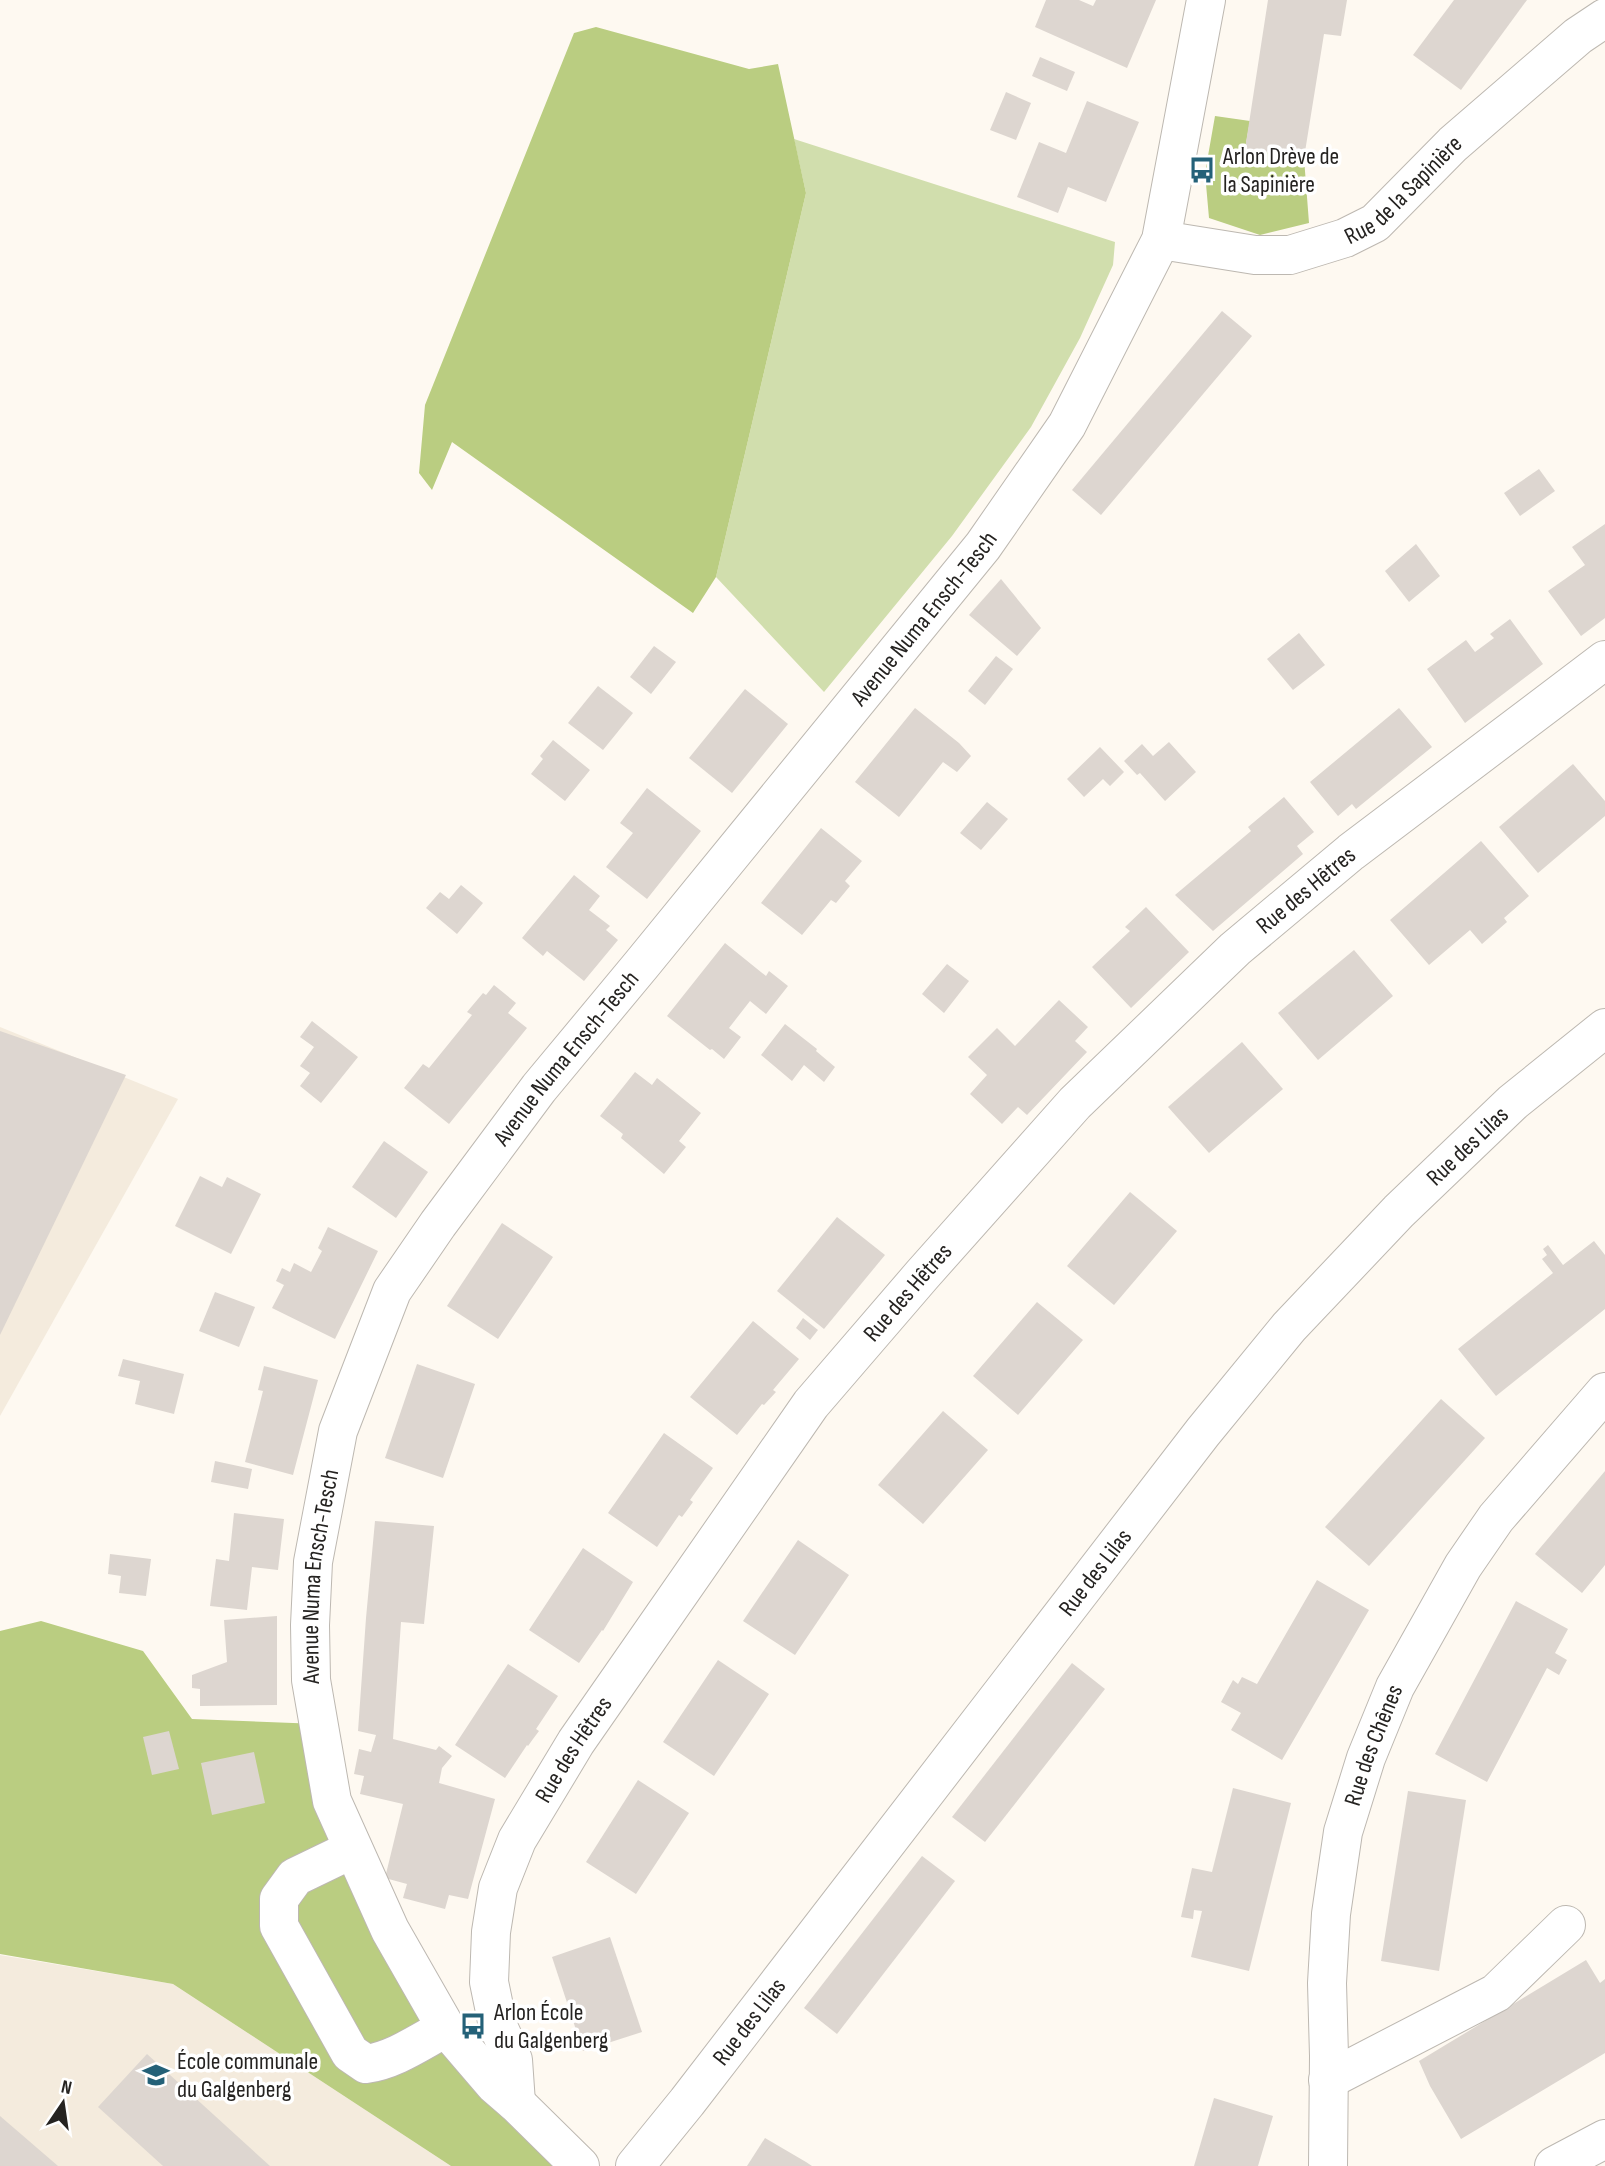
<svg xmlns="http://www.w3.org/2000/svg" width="1605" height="2166" viewBox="0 0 1605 2166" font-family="'Sofia Sans Condensed',sans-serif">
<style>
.built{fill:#f4ebdd}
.green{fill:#d1dead}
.forest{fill:#bacd81}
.building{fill:#ddd6d0}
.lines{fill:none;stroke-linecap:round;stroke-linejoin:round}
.minor-casing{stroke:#bdb8b1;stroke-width:40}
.minor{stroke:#fff;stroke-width:38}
.labels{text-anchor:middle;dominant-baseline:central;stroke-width:7;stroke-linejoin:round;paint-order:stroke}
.poi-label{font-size:24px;fill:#252321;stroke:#fff;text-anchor:start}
.street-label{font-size:24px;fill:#252321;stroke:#fff}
</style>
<rect width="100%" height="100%" fill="#fef9f1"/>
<g class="built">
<path d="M0 1027 178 1099 0 1416Z"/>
<path d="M0 1955 173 1984 451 2166H0Z"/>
</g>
<path class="green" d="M794 139 1115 242 1113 265 1080 338 1031 427 952 536 824 692 716 577 806 193Z"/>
<g class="forest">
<path d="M596 27 749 69 778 64 806 193 716 577 693 613 452 442 432 490 419 473 425 405 574 33Z"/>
<path d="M1215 116 1250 121 1245 149 1304 158 1309 223 1260 235 1209 218 1205 173Z"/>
<path d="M41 1621 143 1651 192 1719 319 1724 390 1930 580 2166H451L173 1984 0 1954V1631Z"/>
</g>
<g class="building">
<path d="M1046 0H1079L1093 6 1096 0H1156L1127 68 1035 27Z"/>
<path d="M1268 0H1347L1341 36 1324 34 1304 158 1245 149Z"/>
<path d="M1454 0H1527L1461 90 1413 55Z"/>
<path d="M1040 57 1075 72 1067 91 1032 76Z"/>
<path d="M1006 92 1031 103 1016 140 990 130Z"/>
<path d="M1087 101 1139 122 1106 202 1068 187 1058 213 1017 197 1039 142 1066 153Z"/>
<path d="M1222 311 1252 336 1101 515 1072 490Z"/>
<path d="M1539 469 1555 491 1520 516 1504 493Z"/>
<path d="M1605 524V618L1581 636 1548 591 1585 565 1572 547Z"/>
<path d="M1416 544 1440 576 1409 602 1385 571Z"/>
<path d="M1001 579 1041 628 1017 656 969 615Z"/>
<path d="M1510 619 1543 664 1465 723 1427 669 1466 640 1475 652 1494 638 1490 634Z"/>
<path d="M1299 633 1325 665 1293 690 1267 659Z"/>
<path d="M654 646 676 662 651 694 630 677Z"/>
<path d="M996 656 1013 669 985 705 968 691Z"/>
<path d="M598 686 633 713 603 750 568 723Z"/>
<path d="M745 689 788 724 732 793 689 758Z"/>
<path d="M915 708 959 743 971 756 957 772 943 762 899 817 855 782Z"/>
<path d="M1399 708 1432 747 1356 809 1352 804 1338 816 1310 782Z"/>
<path d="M553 740 590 770 565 801 531 774 543 759 540 756Z"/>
<path d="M1169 742 1196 772 1165 801 1140 773 1137 775 1124 761 1142 744 1153 756Z"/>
<path d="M1100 747 1124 772 1110 786 1103 779 1084 797 1067 779Z"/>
<path d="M1573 764 1605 801V816L1538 873 1499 827Z"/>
<path d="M647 788 701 831 647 899 606 867 633 833 620 823Z"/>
<path d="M1284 797 1314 832 1297 846 1303 854 1213 931 1175 895 1251 831 1248 827Z"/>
<path d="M987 802 1008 819 981 850 960 833Z"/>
<path d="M821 828 862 861 845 881 850 886 836 903 831 900 802 935 761 903Z"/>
<path d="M1481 841 1529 896 1504 918 1507 922 1482 944 1470 930 1429 965 1390 920Z"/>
<path d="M574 875 600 896 589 910 610 926 606 930 618 940 584 981 547 951 543 956 522 938Z"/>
<path d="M461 885 483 903 457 934 426 908 440 892 449 899Z"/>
<path d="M1146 907 1189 952 1131 1008 1092 967 1130 931 1125 927Z"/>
<path d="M725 943 766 976 769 971 788 986 766 1014 750 1001 729 1028 741 1037 724 1059 712 1049 710 1050 667 1016Z"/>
<path d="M1354 950 1393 996 1318 1060 1278 1013Z"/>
<path d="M947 964 969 981 944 1013 922 994Z"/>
<path d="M494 985 516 1003 508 1013 527 1028 449 1124 404 1088 423 1064 429 1068 472 1015 467 1012 483 993 486 995Z"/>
<path d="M1059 1000 1088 1027 1075 1041 1087 1052 1027 1115 1018 1107 1002 1124 970 1094 987 1075 968 1057 997 1028 1015 1046Z"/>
<path d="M312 1021 358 1057 321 1103 300 1086 310 1073 300 1066 314 1047 300 1037Z"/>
<path d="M785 1024 817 1049 816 1051 835 1067 824 1082 804 1065 792 1081 761 1055Z"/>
<path d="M0 1031 126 1075 0 1335Z"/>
<path d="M1242 1042 1283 1089 1209 1153 1168 1107Z"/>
<path d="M635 1072 652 1085 657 1078 701 1113 679 1141 686 1147 664 1174 621 1138 623 1134 600 1116Z"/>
<path d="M384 1141 428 1172 396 1218 352 1187Z"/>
<path d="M200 1176 222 1187 227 1177 261 1194 231 1254 175 1226Z"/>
<path d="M1130 1192 1177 1231 1114 1305 1067 1266Z"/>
<path d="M837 1217 885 1255 824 1329 777 1291Z"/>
<path d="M502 1223 553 1257 498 1339 447 1306Z"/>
<path d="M328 1227 378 1251 335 1339 272 1308 284 1285 276 1281 282 1268 290 1272 294 1263 311 1272 322 1251 318 1248Z"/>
<path d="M1594 1241 1605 1255V1309L1496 1396 1458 1349 1553 1273 1542 1259 1547 1255 1543 1249 1548 1245 1563 1265Z"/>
<path d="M215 1292 255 1307 239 1347 199 1331Z"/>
<path d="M1037 1302 1083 1340 1018 1415 973 1376Z"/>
<path d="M803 1318 818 1330 810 1340 796 1328Z"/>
<path d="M753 1321 799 1359 773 1390 776 1392 764 1405 762 1404 737 1435 690 1397Z"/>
<path d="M123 1359 184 1374 174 1414 135 1404 140 1381 118 1376Z"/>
<path d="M417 1364 475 1384 443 1478 385 1458Z"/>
<path d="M264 1366 318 1380 293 1475 245 1462 263 1391 258 1390Z"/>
<path d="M1441 1399 1485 1438 1369 1566 1325 1527Z"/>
<path d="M943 1411 988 1450 923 1524 878 1485Z"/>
<path d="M664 1433 713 1468 690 1500 693 1502 682 1517 679 1515 657 1547 608 1513Z"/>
<path d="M215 1461 252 1469 248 1489 211 1482Z"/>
<path d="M1605 1471V1565L1582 1593 1535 1554Z"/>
<path d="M234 1513 284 1519 278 1570 252 1567 247 1610 210 1606 216 1559 229 1561Z"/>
<path d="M375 1521 434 1526 424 1624 401 1622 393 1739 436 1750 439 1746 452 1756 442 1768 439 1783 495 1799 468 1899 449 1895 445 1909 403 1898 407 1884 385 1878 403 1804 360 1794 364 1776 354 1774 359 1749 371 1752 376 1735 358 1731 366 1618Z"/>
<path d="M798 1540 849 1575 795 1655 743 1621Z"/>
<path d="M583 1548 633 1582 603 1631 602 1630 579 1663 529 1630Z"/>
<path d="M110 1554 151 1559 146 1596 119 1593 121 1576 108 1574Z"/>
<path d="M1317 1580 1369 1610 1282 1760 1231 1730 1241 1713 1221 1702 1233 1680 1238 1684 1242 1677 1257 1684Z"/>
<path d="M1516 1601 1568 1629 1555 1653 1567 1660 1559 1675 1547 1668 1487 1782 1435 1754Z"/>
<path d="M277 1616V1705L200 1706V1689L192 1688V1675L227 1662 224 1620Z"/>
<path d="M718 1660 769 1694 714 1776 663 1742Z"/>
<path d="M1072 1663 1105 1689 985 1842 952 1817Z"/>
<path d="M508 1664 558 1696 536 1729 539 1731 533 1739 528 1746 527 1745 505 1778 455 1745Z"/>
<path d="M169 1731 179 1769 152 1775 143 1737Z"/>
<path d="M254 1752 265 1803 212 1815 201 1763Z"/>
<path d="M638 1780 689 1813 636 1894 586 1862Z"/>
<path d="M1233 1788 1291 1803 1249 1971 1191 1957 1202 1911 1194 1910 1193 1919 1181 1917 1192 1868 1212 1872Z"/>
<path d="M1408 1791 1466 1800 1439 1971 1381 1961Z"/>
<path d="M922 1856 955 1881 837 2034 804 2008Z"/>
<path d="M610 1937 642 2032 583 2051 552 1957Z"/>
<path d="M1586 1960 1600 1983 1605 1979V2053L1461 2139 1430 2086 1419 2061Z"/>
<path d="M147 2054 270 2166H163L98 2107Z"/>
<path d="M1214 2098 1273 2116 1258 2166H1194Z"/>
<path d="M0 2116 58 2166H0Z"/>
<path d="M765 2138 806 2162 812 2166H747Z"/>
</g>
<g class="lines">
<g class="minor-casing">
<g id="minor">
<path id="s1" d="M1161 240 1255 255H1290L1345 238 1375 223 1453 144 1578 36 1605 18"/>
<path d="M353 1849 295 1877 279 1899V1926L350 2053 366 2064C395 2060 421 2041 446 2028"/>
<path d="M1328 2080 1496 1993 1566 1925"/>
<path id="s2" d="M516 2103 513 2060 498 2026 489 1982 491 1932 498 1888 517 1840 576 1742 811 1404 922 1275 1075 1103 1235 949 1351 852 1605 660"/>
<path id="s3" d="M580 2166 516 2103 494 2084 446 2028 390 1930 332 1801 311 1680 310 1625 313 1562 338 1431 392 1291 438 1224 539 1088 642 964 983 546 1067 425 1161 240 1206 0"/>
<path id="s4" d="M635 2166 687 2102 1203 1432 1289 1327 1399 1211 1513 1102 1605 1028"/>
<path id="s5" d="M1328 2166 1329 2056 1327 1983 1331 1914 1343 1832 1366 1758 1395 1687 1463 1566 1496 1518 1605 1392"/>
<path d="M1554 2166 1605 2139"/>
</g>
</g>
<use href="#minor" class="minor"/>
</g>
<defs>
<g id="bus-bare" transform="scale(2.1)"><path d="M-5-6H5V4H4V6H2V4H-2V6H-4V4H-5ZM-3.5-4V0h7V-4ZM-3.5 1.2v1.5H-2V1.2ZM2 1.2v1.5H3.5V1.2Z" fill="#246178" stroke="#fff" stroke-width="2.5" paint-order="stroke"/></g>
<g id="school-bare" transform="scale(2.1)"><path d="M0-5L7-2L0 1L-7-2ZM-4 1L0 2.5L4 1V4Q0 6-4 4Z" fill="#246178" stroke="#fff" stroke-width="2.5" paint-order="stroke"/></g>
</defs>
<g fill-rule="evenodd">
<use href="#bus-bare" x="1202" y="170"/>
<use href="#bus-bare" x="473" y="2026"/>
<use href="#school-bare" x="156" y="2075"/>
</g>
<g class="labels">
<g class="poi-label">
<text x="1223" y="156">Arlon Drève de<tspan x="1223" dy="28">la Sapinière</tspan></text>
<text x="494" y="2012">Arlon École<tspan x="494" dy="28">du Galgenberg</tspan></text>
<text x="177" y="2061">École communale<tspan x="177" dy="28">du Galgenberg</tspan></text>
</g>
<g class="street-label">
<text stroke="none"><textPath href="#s1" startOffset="264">Rue de la Sapinière</textPath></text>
<text stroke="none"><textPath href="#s3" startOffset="1829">Avenue Numa Ensch-Tesch</textPath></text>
<text stroke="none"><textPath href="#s2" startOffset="1512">Rue des Hêtres</textPath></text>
<text stroke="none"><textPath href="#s3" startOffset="1262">Avenue Numa Ensch-Tesch</textPath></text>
<text stroke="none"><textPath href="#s4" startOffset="1318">Rue des Lilas</textPath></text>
<text stroke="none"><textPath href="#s2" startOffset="945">Rue des Hêtres</textPath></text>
<text stroke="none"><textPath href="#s4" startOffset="751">Rue des Lilas</textPath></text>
<text stroke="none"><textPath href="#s3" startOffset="674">Avenue Numa Ensch-Tesch</textPath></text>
<text stroke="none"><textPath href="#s5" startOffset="427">Rue des Chênes</textPath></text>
<text stroke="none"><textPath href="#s2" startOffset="378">Rue des Hêtres</textPath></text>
<text stroke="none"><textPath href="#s4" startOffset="184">Rue des Lilas</textPath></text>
</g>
</g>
<g transform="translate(63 2103) rotate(13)" stroke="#ffffff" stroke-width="5" paint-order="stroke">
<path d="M0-5L12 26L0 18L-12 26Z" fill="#252321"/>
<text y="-10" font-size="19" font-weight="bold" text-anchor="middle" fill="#252321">N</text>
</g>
</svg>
